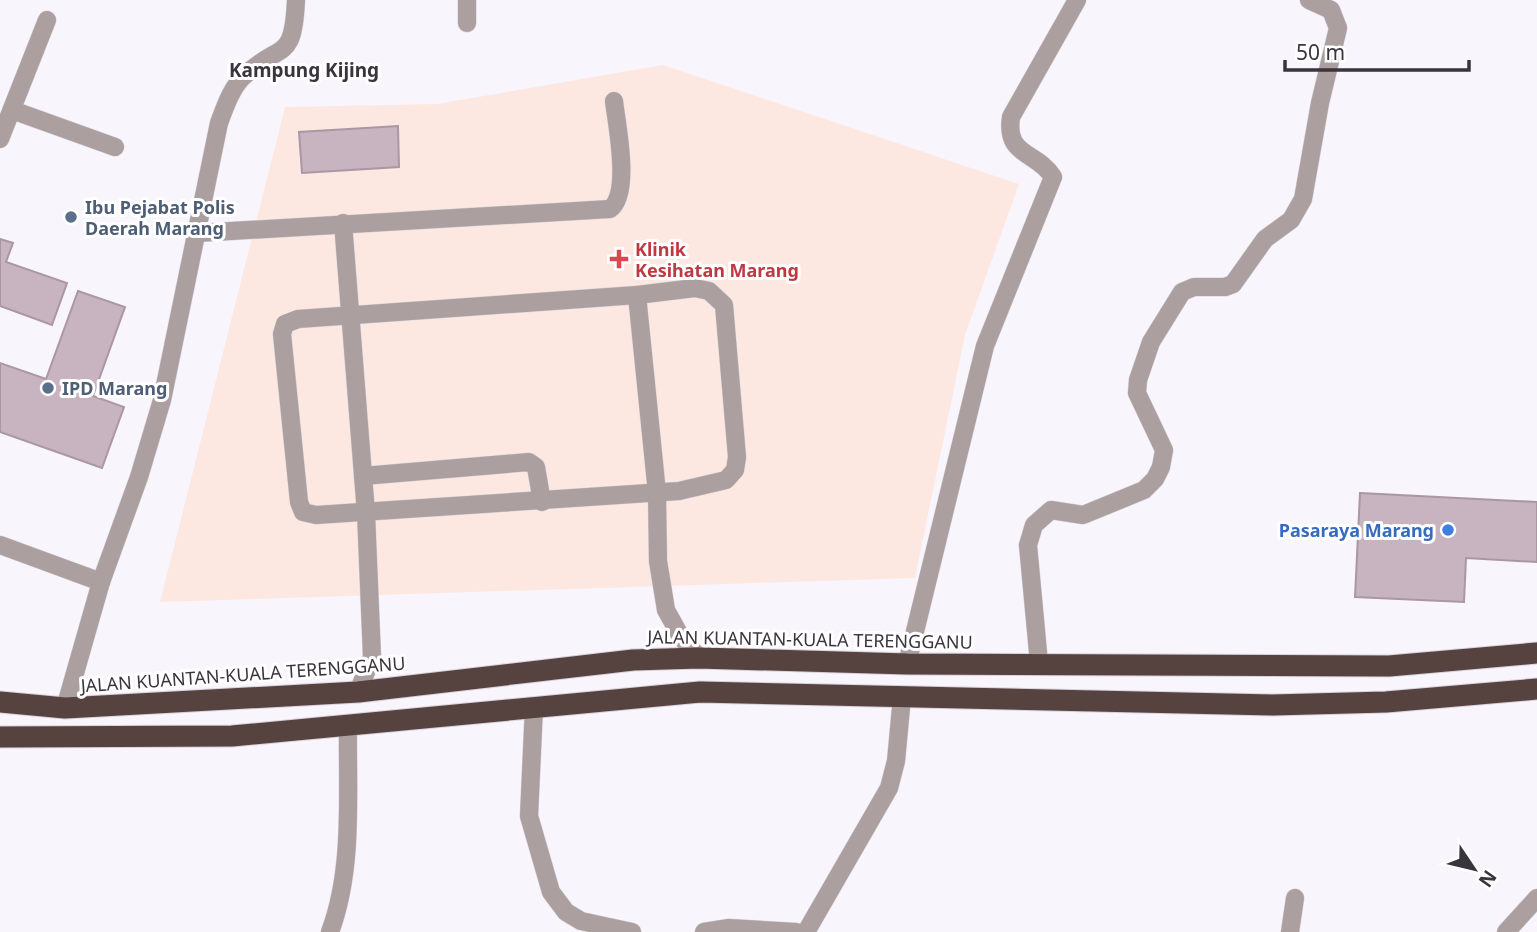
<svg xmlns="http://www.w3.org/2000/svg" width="1537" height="932" viewBox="0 0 1537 932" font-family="'Noto Sans',sans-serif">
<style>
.medical{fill:#fce8e1}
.building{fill:#c7b4c0;stroke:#aa97a3;stroke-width:2}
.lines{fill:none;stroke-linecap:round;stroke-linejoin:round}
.minor-casing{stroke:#d7d2da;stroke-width:19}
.highway-casing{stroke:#d7d2da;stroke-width:23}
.minor{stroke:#aba09f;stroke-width:18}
.highway{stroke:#56423f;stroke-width:21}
.service-dot{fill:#5c6f8a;stroke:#fff;stroke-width:2.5}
.health-dot{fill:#e0444e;stroke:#fff;stroke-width:2.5}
.shop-dot{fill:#3f7fe0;stroke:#fff;stroke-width:2.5}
.labels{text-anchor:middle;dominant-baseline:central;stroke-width:6;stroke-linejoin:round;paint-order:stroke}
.service-label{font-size:18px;font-weight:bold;fill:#4e5e75;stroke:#fff;text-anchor:start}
.health-label{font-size:18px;font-weight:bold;fill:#be3a42;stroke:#fff;text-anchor:start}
.shop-label{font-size:18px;font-weight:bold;fill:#366cbe;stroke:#fff;text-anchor:end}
.street-label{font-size:18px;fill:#3a353d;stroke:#fff}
.neighbourhood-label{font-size:19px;font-weight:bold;fill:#3a353d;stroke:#fff}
</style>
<rect width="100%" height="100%" fill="#f9f5fd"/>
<path class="medical" d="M663 65 1019 184 965 335 915 578 160 602 285 107 437 104Z"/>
<g class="building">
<path d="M398 126 399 167 302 173 299 132Z"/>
<path d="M0 239 13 243 6 262 67 283 52 325 0 306Z"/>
<path d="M78 291 125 307 93 396 124 407 102 468 0 432V363L46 379Z"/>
<path d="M1360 493 1537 502V562L1466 558 1464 602 1355 597Z"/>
</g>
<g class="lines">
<g class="minor-casing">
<g id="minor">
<path d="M467 23V0"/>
<path d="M12 110 115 147"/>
<path d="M0 139 47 20"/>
<path d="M343 223 366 513 372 657 358 692"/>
<path d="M197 233 610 209C631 194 617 126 614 101"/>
<path d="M695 288 709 291 724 305 737 457 735 470 726 480 679 491 316 515 303 512 299 502 282 334 285 324 298 319 637 295Z"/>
<path d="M637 295 657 493 658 561 666 610 681 637 699 658"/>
<path d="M363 476 529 462 536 467 542 502"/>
<path d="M0 545 101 582"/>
<path d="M1039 663 1028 545 1034 525 1051 510 1083 515 1144 490 1155 479 1161 467 1164 450 1137 393 1138 380 1151 342 1182 292 1194 287H1225L1233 284 1265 239 1291 220 1303 199 1320 103 1338 28 1331 10 1309 0"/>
<path d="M907 664 985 346 1053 177C1037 151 1005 157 1011 117L1077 0"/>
<path d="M534 707 529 816 551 892 566 912 581 921 632 932"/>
<path d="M65 708 101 582 139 477 162 400 219 123C225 107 232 86 245 75 282 41 293 63 296 0"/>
<path d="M330 932C354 868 347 793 348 725"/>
<path d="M704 932 729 928 796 932"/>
<path d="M806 932 889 788 896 761 902 697"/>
<path d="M1290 932 1295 898"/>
<path d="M1506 932 1537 898"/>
</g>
</g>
<g class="highway-casing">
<g id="highway">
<path d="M0 702 65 708 358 692 633 660 699 658 907 664 1389 666 1537 653"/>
<path d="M0 737 232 736 700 692 1273 705 1386 702 1537 689"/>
</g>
</g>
<use href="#minor" class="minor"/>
<use href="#highway" class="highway"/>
</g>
<g class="service-dot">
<circle cx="71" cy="217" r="7"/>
<circle cx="48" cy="388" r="7"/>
</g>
<path class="health-dot" d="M615.5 248.5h7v7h7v7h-7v7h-7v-7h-7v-7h7z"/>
<circle class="shop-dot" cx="1448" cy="530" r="7"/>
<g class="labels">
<g class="service-label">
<text x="85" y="207">Ibu Pejabat Polis<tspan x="85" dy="21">Daerah Marang</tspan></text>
<text x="62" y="388">IPD Marang</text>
</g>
<g class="health-label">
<text x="635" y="249">Klinik<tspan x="635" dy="21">Kesihatan Marang</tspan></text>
</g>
<g class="shop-label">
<text x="1434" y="530">Pasaraya Marang</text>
</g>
<g class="street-label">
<text transform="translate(810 639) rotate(1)">JALAN KUANTAN-KUALA TERENGGANU</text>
<text transform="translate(243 674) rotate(-4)">JALAN KUANTAN-KUALA TERENGGANU</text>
</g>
<g class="neighbourhood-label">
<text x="304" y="70">Kampung Kijing</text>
</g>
</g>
<g transform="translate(1474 869) rotate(125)" stroke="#ffffff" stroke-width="5" paint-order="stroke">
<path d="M0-5L12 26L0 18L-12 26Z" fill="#3a353d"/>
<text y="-10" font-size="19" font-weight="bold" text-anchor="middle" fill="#3a353d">N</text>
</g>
<path d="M1285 60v10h184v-10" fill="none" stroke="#3a353d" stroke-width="3.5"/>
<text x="1296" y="60" font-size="21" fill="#3a353d" stroke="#ffffff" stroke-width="5" paint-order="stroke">50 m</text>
</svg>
